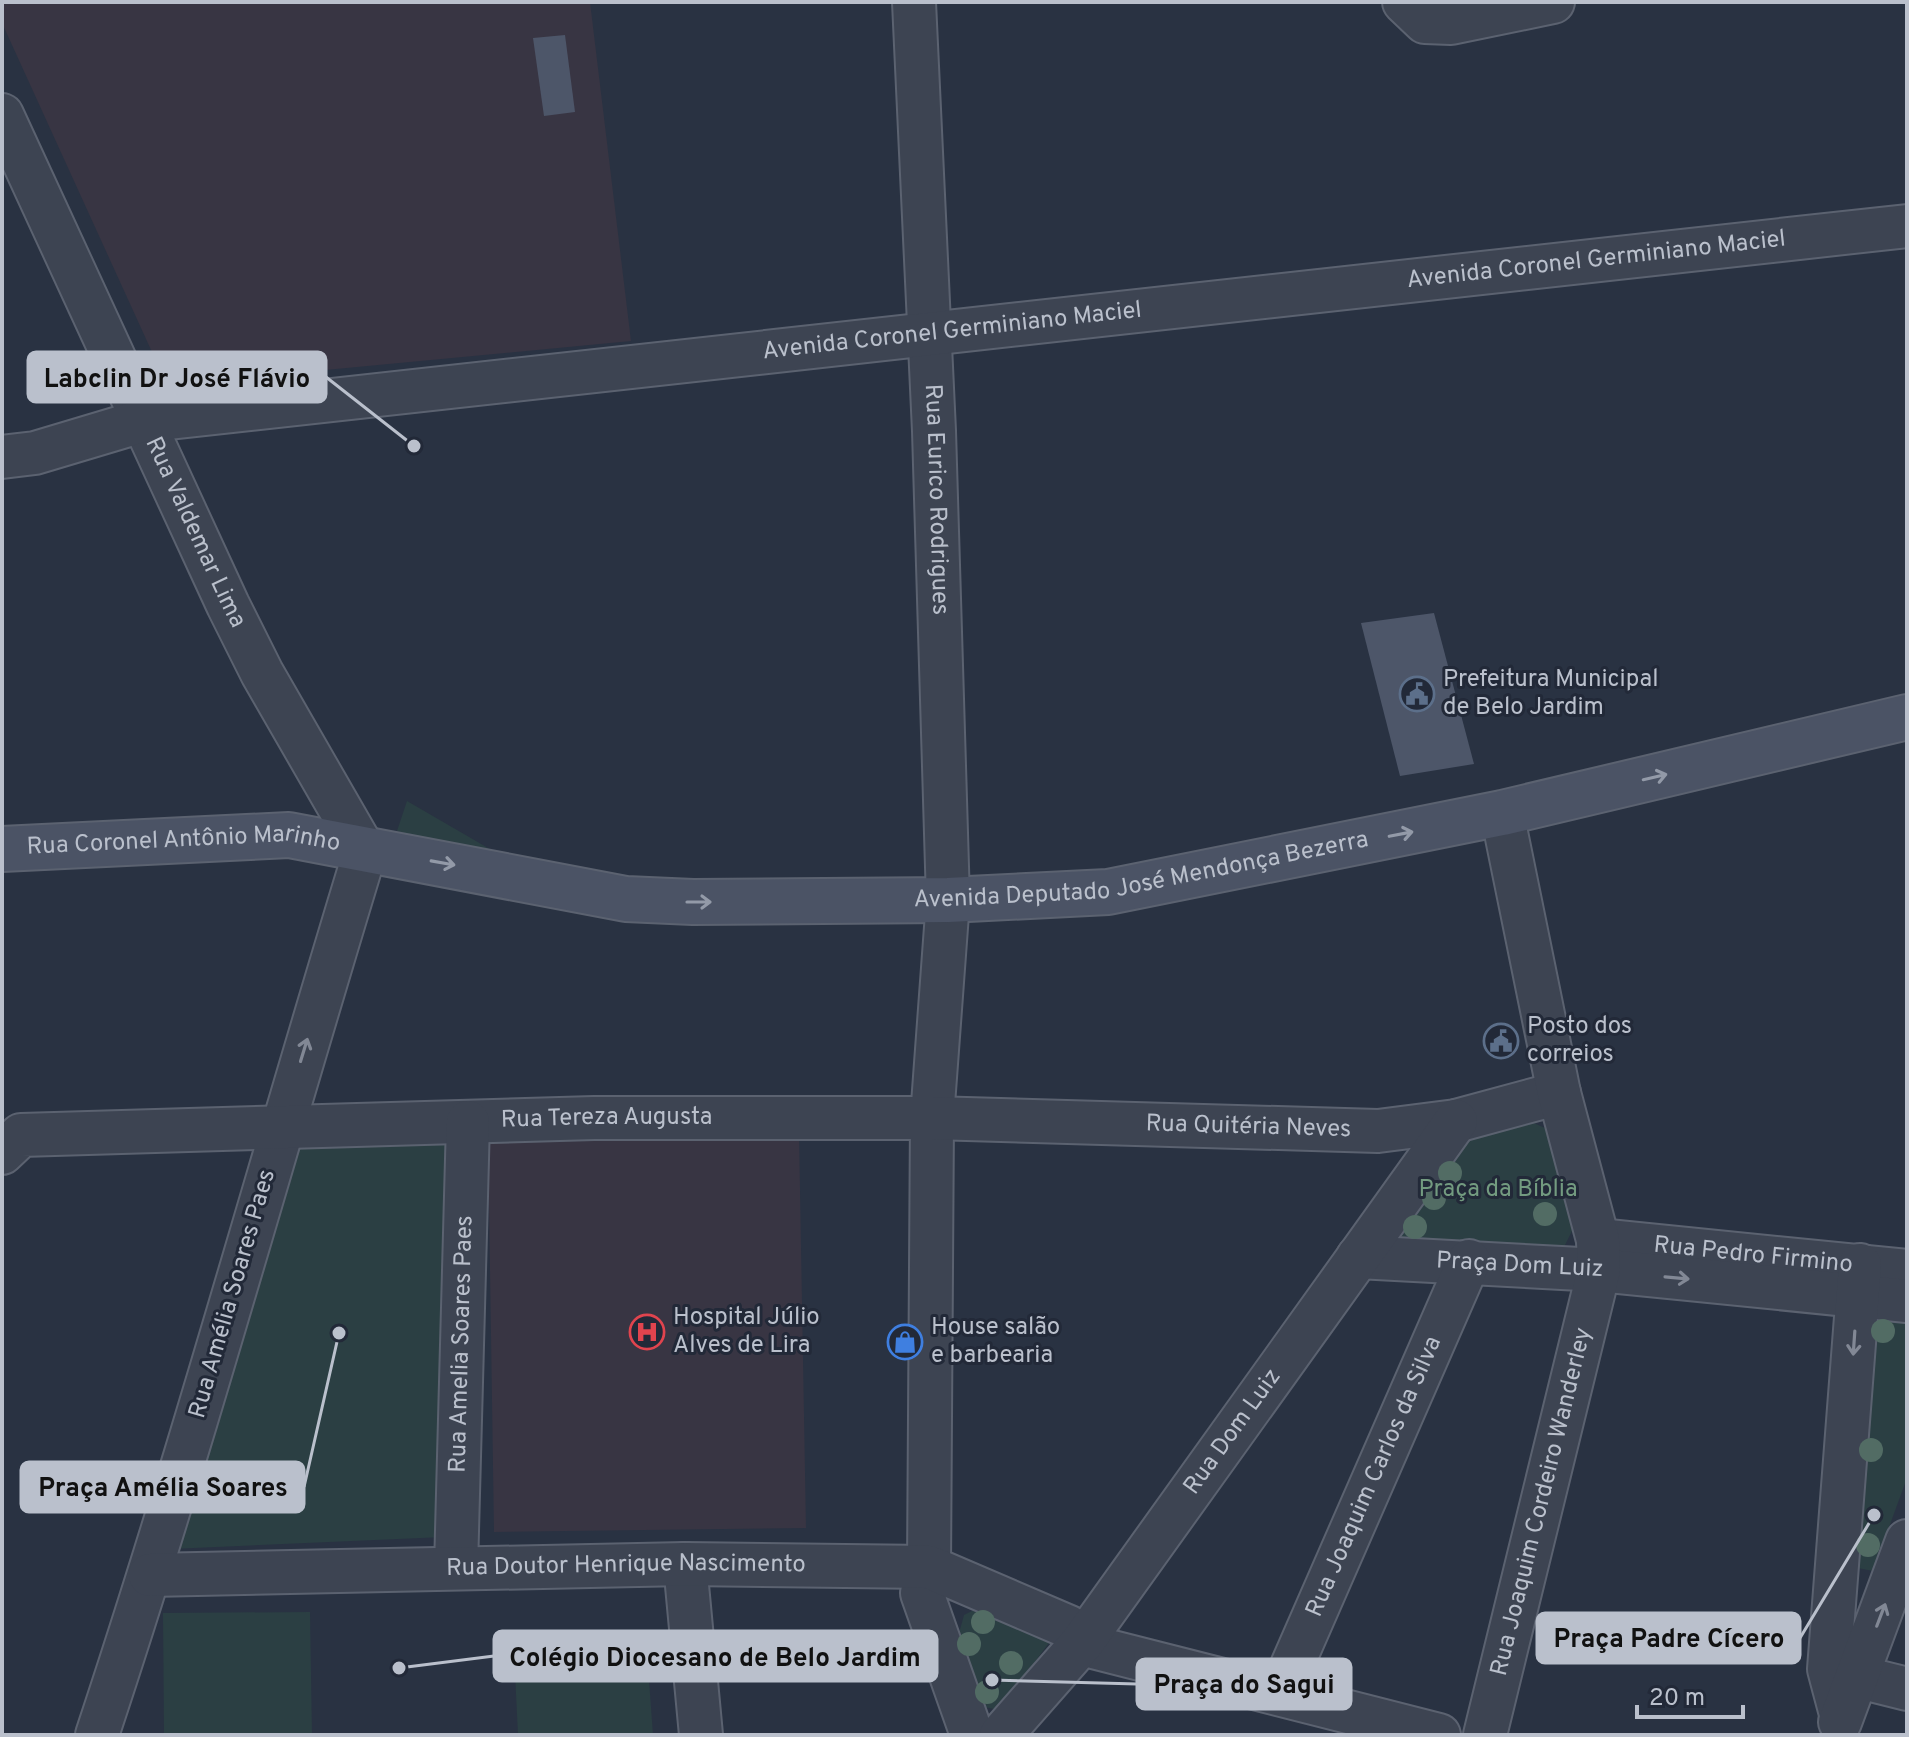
<svg xmlns="http://www.w3.org/2000/svg" width="1909" height="1737" viewBox="0 0 1909 1737" font-family="Overpass,sans-serif">
<style>
.medical{fill:#383543}
.green{fill:#2b3f43}
.building{fill:#4d5669}
.lines{fill:none;stroke-linecap:round;stroke-linejoin:round}
.street-casing{stroke:#5b6270;stroke-width:46}
.secondary-casing{stroke:#5b6270;stroke-width:48}
.street{stroke:#3d4452;stroke-width:42}
.secondary{stroke:#4b5365;stroke-width:44}
.tree{fill:#526c64}
.oneway{stroke:#939aa8}
.oneway2{stroke:#828895}
.labels{text-anchor:middle;dominant-baseline:central;stroke-width:6;stroke-linejoin:round;paint-order:stroke}
.street-label{font-size:24px;fill:#bac0cc;stroke:#222938}
.poi-label{font-size:24px;fill:#bac0cc;stroke:#222938;text-anchor:start}
.park-label{font-size:24px;fill:#739b80;stroke:#222938}
.leader{fill:none;stroke:#bac0cc;stroke-width:3}
.callout-dot{fill:#bac0cc;stroke:#222938;stroke-width:3}
.callout{fill:#bac0cc;stroke:#bac0cc;stroke-width:3}
.callout-label{font-size:26px;text-anchor:middle;font-weight:bold;fill:#111}
</style>
<rect width="100%" height="100%" fill="#293242"/>
<g class="medical">
<path d="M2 2H590L631 341 167 385 2 23Z"/>
<path d="M799 1133 806 1528 494 1532 488 1137Z"/>
</g>
<g class="green">
<path d="M407 801 521 867 397 831Z"/>
<path d="M1525 1119 1547 1129 1573 1229 1560 1255 1401 1239 1396 1228 1459 1141Z"/>
<path d="M456 1121 444 1537 171 1549 284 1129Z"/>
<path d="M1882 1315 1907 1318V1478L1873 1571 1853 1567 1870 1332Z"/>
<path d="M976 1609 1054 1636 999 1710 970 1704 953 1655 964 1615Z"/>
<path d="M310 1612 312 1735H164L163 1613Z"/>
<path d="M648 1666 653 1735H518L515 1673Z"/>
</g>
<g class="building">
<path d="M565 35 575 112 544 116 533 38Z"/>
<path d="M1434 613 1474 764 1400 776 1361 623Z"/>
</g>
<g class="lines">
<g class="street-casing">
<g id="street">
<path id="s1" d="M914 2 934 431 948 900 932 1118 929 1567 922 1593 972 1735"/>
<path d="M1404 2 1425 22 1451 23 1553 2"/>
<path id="s2" d="M2 115 228 605 262 673 365 852C275 1146 194 1443 97 1735"/>
<path id="s3" d="M2 457 35 453 142 421 1907 226"/>
<path id="s4" d="M2 1153 21 1135 594 1118H932L1378 1131 1456 1121 1559 1093"/>
<path id="s5" d="M1598 1240 1907 1271"/>
<path id="s6" d="M1358 1257 1599 1270 1907 1301"/>
<path d="M685 1564 701 1735"/>
<path id="s7" d="M456 1568 468 1122"/>
<path id="s8" d="M150 1575 685 1564 929 1567 1069 1627 1081 1644 1439 1735"/>
<path d="M1831 1670 1907 1689"/>
<path id="s9" d="M1280 1693 1469 1261"/>
<path d="M1841 1714 1829 1669 1860 1265"/>
<path d="M1840 1722 1907 1541"/>
<path id="s10" d="M1001 1735 1081 1644 1456 1121"/>
<path id="s11" d="M1485 1735 1599 1270 1598 1240 1559 1093 1502 813"/>
</g>
</g>
<g class="secondary-casing">
<g id="secondary">
<path id="s12" d="M2 849 289 835 626 899 693 902 948 900 1108 892 1502 813 1907 717"/>
</g>
</g>
<use href="#street" class="street"/>
<use href="#secondary" class="secondary"/>
</g>
<g class="tree">
<circle cx="1450" cy="1173" r="12"/>
<circle cx="1434" cy="1198" r="12"/>
<circle cx="1545" cy="1214" r="12"/>
<circle cx="1415" cy="1227" r="12"/>
<circle cx="1883" cy="1331" r="12"/>
<circle cx="1871" cy="1450" r="12"/>
<circle cx="1868" cy="1545" r="12"/>
<circle cx="983" cy="1622" r="12"/>
<circle cx="969" cy="1644" r="12"/>
<circle cx="1011" cy="1663" r="12"/>
<circle cx="987" cy="1692" r="12"/>
</g>
<defs><path id="oneway-shaft" d="M-6 0H5M1.5-3L5.5 0L1.5 3" fill="none" stroke-width="1.6" stroke-linecap="round" stroke-linejoin="round" transform="scale(2)"/></defs>
<g class="oneway">
<use href="#oneway-shaft" transform="translate(1655 777) rotate(-13)"/>
<use href="#oneway-shaft" transform="translate(1401 834) rotate(-11)"/>
<use href="#oneway-shaft" transform="translate(443 863) rotate(10)"/>
<use href="#oneway-shaft" transform="translate(699 902)"/>
</g>
<g class="oneway2">
<use href="#oneway-shaft" transform="translate(304 1050) rotate(-73)"/>
<use href="#oneway-shaft" transform="translate(1677 1278) rotate(5)"/>
<use href="#oneway-shaft" transform="translate(1854 1343) rotate(94)"/>
<use href="#oneway-shaft" transform="translate(1881 1615) rotate(-69)"/>
</g>
<defs>
<g id="civic-ring" transform="scale(1.8)"><circle r="9.5" fill="#222938" stroke="#5c6f8a" stroke-width="1.5"/><path d="M-.6-6.5H3V-4.5H.6V-3L4-1V1h2V6H-6V1h2V-1L-.6-3ZM-1.2 2.5V6h2.4V2.5Z" fill="#5c6f8a"/></g>
<g id="hospital-ring" transform="scale(1.8)"><circle r="9.5" fill="#222938" stroke="#e0444e" stroke-width="1.5"/><path d="M-5-5h3v3.5h4V-5h3V5h-3V1.5h-4V5h-3Z" fill="#e0444e"/></g>
<g id="shop-ring" transform="scale(1.8)"><circle r="9.5" fill="#222938" stroke="#3f7fe0" stroke-width="1.5"/><path d="M-5-2.5h2.3a2.7 3.5 0 0 1 5.4 0H5L5.5 6h-11ZM-1.5-2.5h3a1.5 2.3 0 0 0-3 0Z" fill="#3f7fe0"/></g>
</defs>
<g fill-rule="evenodd">
<use href="#civic-ring" x="1417" y="694"/>
<use href="#civic-ring" x="1501" y="1041"/>
<use href="#hospital-ring" x="647" y="1332"/>
<use href="#shop-ring" x="905" y="1342"/>
</g>
<g class="labels">
<g class="street-label">
<text stroke="none"><textPath href="#s3" startOffset="1608">Avenida Coronel Germiniano Maciel</textPath></text>
<text stroke="none"><textPath href="#s3" startOffset="960">Avenida Coronel Germiniano Maciel</textPath></text>
<text stroke="none"><textPath href="#s1" startOffset="498">Rua Eurico Rodrigues</textPath></text>
<text stroke="none"><textPath href="#s2" startOffset="460">Rua Valdemar Lima</textPath></text>
<text stroke="none"><textPath href="#s12" startOffset="182">Rua Coronel Antônio Marinho</textPath></text>
<text stroke="none"><textPath href="#s12" startOffset="1148">Avenida Deputado José Mendonça Bezerra</textPath></text>
<text stroke="none"><textPath href="#s4" startOffset="612">Rua Tereza Augusta</textPath></text>
<text stroke="none"><textPath href="#s4" startOffset="1254">Rua Quitéria Neves</textPath></text>
<text stroke="none"><textPath href="#s5" startOffset="156">Rua Pedro Firmino</textPath></text>
<text stroke="none"><textPath href="#s6" startOffset="162">Praça Dom Luiz</textPath></text>
<text transform="translate(233 1294) rotate(-74)">Rua Amélia Soares Paes</text>
<text stroke="none"><textPath href="#s7" startOffset="224">Rua Amelia Soares Paes</textPath></text>
<text stroke="none"><textPath href="#s10" startOffset="382">Rua Dom Luiz</textPath></text>
<text stroke="none"><textPath href="#s9" startOffset="236">Rua Joaquim Carlos da Silva</textPath></text>
<text stroke="none"><textPath href="#s11" startOffset="240">Rua Joaquim Cordeiro Wanderley</textPath></text>
<text stroke="none"><textPath href="#s8" startOffset="476">Rua Doutor Henrique Nascimento</textPath></text>
</g>
<g class="poi-label">
<text x="1443" y="680">Prefeitura Municipal<tspan x="1443" dy="28">de Belo Jardim</tspan></text>
<text x="1527" y="1027">Posto dos<tspan x="1527" dy="28">correios</tspan></text>
<text x="673" y="1318">Hospital Júlio<tspan x="673" dy="28">Alves de Lira</tspan></text>
<text x="931" y="1328">House salão<tspan x="931" dy="28">e barbearia</tspan></text>
</g>
<g class="park-label">
<text x="1498" y="1190">Praça da Bíblia</text>
</g>
</g>
<path class="leader" d="M414 446L326 377M339 1333L304 1487M1874 1515L1800 1638M399 1668L494 1656M992 1680L1137 1684"/>
<g class="callout-dot">
<circle cx="414" cy="446" r="8"/>
<circle cx="339" cy="1333" r="8"/>
<circle cx="1874" cy="1515" r="8"/>
<circle cx="399" cy="1668" r="8"/>
<circle cx="992" cy="1680" r="8"/>
</g>
<g class="callout">
<rect x="28" y="352" width="298" height="50" rx="8"/>
<rect x="21" y="1462" width="283" height="50" rx="8"/>
<rect x="1537" y="1613" width="263" height="50" rx="8"/>
<rect x="494" y="1631" width="443" height="50" rx="8"/>
<rect x="1137" y="1659" width="214" height="50" rx="8"/>
</g>
<g class="callout-label">
<text x="177" y="387">Labclin Dr José Flávio</text>
<text x="163" y="1496">Praça Amélia Soares</text>
<text x="1669" y="1647">Praça Padre Cícero</text>
<text x="715" y="1666">Colégio Diocesano de Belo Jardim</text>
<text x="1244" y="1693">Praça do Sagui</text>
</g>
<rect width="1909" height="1737" fill="none" stroke="#bac0cc" stroke-width="8"/>
<path d="M1637 1705v12h106v-12" fill="none" stroke="#bac0cc" stroke-width="4"/>
<text x="1649" y="1705" font-size="24" fill="#bac0cc" stroke="#222938" stroke-width="6" paint-order="stroke">20 m</text>
</svg>
